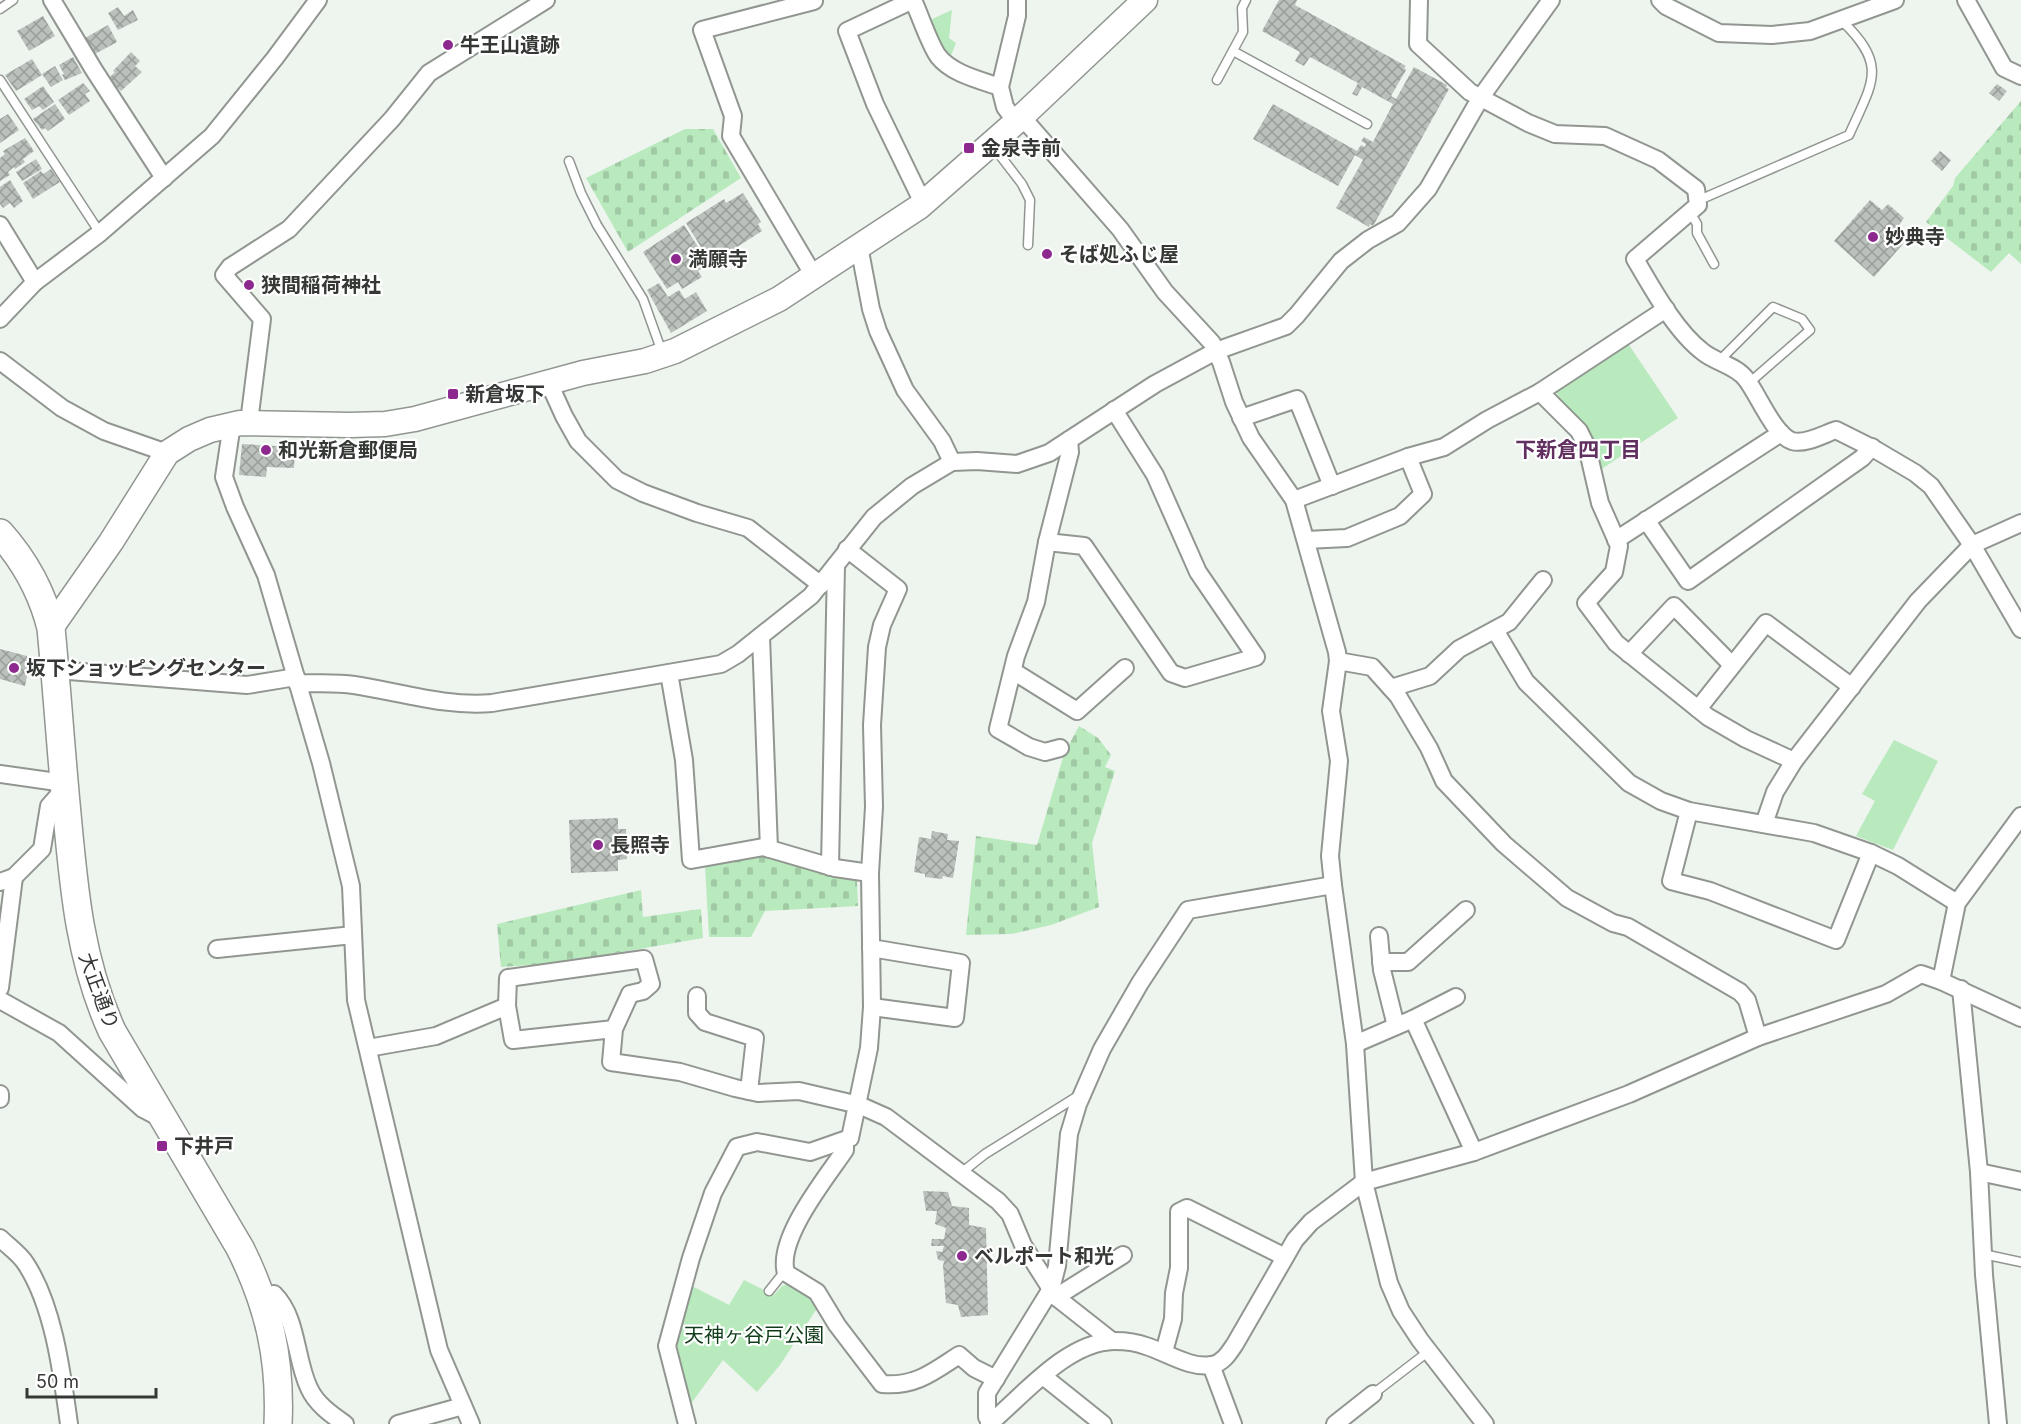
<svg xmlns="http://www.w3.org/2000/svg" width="2021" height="1424" viewBox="0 0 2021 1424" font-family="Inter,'Noto Sans JP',sans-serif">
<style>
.green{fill:#b9eabe}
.cemetery{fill:url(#cemetery-stones)}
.building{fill:url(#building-cross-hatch)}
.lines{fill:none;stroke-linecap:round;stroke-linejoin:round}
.lane-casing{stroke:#919691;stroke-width:11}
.street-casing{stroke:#919691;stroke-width:20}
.secondary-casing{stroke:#919691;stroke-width:27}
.primary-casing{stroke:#919691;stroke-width:30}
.lane{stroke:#fff;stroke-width:8}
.street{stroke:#fff;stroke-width:16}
.secondary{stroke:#fff;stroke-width:24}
.primary{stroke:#fff;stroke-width:27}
.poi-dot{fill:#8d288e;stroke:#fff;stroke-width:2}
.labels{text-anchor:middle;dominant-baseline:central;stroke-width:4.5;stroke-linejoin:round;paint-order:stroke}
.poi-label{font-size:20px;font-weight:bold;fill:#353835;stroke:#fff;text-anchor:start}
.street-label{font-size:20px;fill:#353835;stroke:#fff}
.park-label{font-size:20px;fill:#113c19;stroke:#fff}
.neighbourhood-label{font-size:21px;font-weight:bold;fill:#613061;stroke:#fff}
</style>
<defs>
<pattern id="cemetery-stones" width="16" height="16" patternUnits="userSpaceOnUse" patternTransform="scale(1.5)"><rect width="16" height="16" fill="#b9eabe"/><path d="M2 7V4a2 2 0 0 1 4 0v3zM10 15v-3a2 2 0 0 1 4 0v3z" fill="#a0c9a4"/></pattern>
<pattern id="building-cross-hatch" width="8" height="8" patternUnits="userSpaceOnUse" patternTransform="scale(1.5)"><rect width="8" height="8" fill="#bac0bb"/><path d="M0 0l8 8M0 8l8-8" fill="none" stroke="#989d99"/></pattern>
</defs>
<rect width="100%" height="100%" fill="#eef4ee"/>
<g class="green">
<path d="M952 10 949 38 956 43 950 58 945 55 930 20Z"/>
<path d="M1627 342 1678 418 1600 470C1596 454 1594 439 1584 425 1575 411 1559 405 1555 388Z"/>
<path d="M1894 740 1938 761 1893 850 1856 836 1875 801 1862 794Z"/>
<path d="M744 1280 774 1295 782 1286 788 1284 813 1299 818 1307 780 1365 757 1392 723 1360 690 1405 673 1349 690 1285 729 1305Z"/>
</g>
<g class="cemetery">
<path d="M2021 101V264L2009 253 1991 272 1926 222 1953 186 1955 178Z"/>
<path d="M685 129H713L741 178 628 252 586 178Z"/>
<path d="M1079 726 1098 738 1111 755 1105 767 1115 771 1092 843 1099 907 1051 925 1012 934 966 935 976 836 1037 845 1064 754Z"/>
<path d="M763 856 831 875 855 879 857 880 858 906 765 911 751 937H709L705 866Z"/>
<path d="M641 890 643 917 701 909 703 938 558 963 501 967 497 924Z"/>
</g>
<g class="building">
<path d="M1279 0H1297L1295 5 1406 66 1404 68 1406 70 1391 96 1396 99 1414 67 1447 85 1446 88 1449 89 1373 226 1370 224 1369 227 1336 208 1363 160 1355 155 1338 186 1253 139 1273 104 1357 151 1361 145 1365 147 1366 144 1361 141 1364 137 1373 142 1393 104 1362 87 1357 96 1352 94 1358 83 1310 57 1304 66 1295 61 1300 52 1262 31Z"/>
<path d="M118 7 124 16 133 10 138 20 118 30 108 13Z"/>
<path d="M43 16 55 36 29 51 17 31Z"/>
<path d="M108 25 117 42 95 54 85 38Z"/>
<path d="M131 52 140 61 135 66 142 72 121 91 108 79 115 72 113 71Z"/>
<path d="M73 57 82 73 65 80 62 75 64 74 59 65Z"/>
<path d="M32 59 42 75 16 91 5 75Z"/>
<path d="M55 66 63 80 51 87 42 74Z"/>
<path d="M83 83 90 91 85 94 90 101 69 115 58 100Z"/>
<path d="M1997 84 2007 91 1999 101 1989 93Z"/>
<path d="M43 86 54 102 43 110 39 106 32 110 24 99Z"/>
<path d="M55 104 65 119 48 131 45 128 42 130 33 119Z"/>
<path d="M8 114 19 130 0 143V119Z"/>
<path d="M25 138 34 151 23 159 25 162 15 169 14 167 8 172 10 175 0 181V158L5 154 3 151Z"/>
<path d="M1940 151 1951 160 1942 171 1931 161Z"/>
<path d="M36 159 42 169 22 181 16 172Z"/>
<path d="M51 169 60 182 33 199 23 183 41 171 43 174Z"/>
<path d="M10 180 23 201 14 208 10 203 3 208 0 204V187Z"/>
<path d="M743 193 761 222 758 224 762 231 737 247 739 250 724 259 722 256 711 263 686 223 724 199 726 203Z"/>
<path d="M1870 200 1882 210 1888 204 1904 218 1899 225 1911 235 1874 277 1834 241Z"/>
<path d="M684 225 709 264 698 271 702 277 682 289 678 282 667 289 643 252Z"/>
<path d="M659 283 668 297 679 290 685 299 696 292 707 311 671 333 647 290Z"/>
<path d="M242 444 295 447 294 468 267 467 266 477 239 475Z"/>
<path d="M0 649 31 657 25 686 0 679Z"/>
<path d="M618 818V829H626L627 859 618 860V871L571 873 569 820Z"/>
<path d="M932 831 948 834 947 840 959 841 953 878 943 876 942 879 925 877V874L914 872 919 837 931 839Z"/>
<path d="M923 1191 948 1192 952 1206 969 1208V1225L986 1228 988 1315 961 1317 958 1305 946 1303 943 1266 944 1261 938 1260 936 1251 942 1252 944 1246H931L932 1239H944L946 1228 935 1224 937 1211H926Z"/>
</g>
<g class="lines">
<g class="lane-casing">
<g id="lane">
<path d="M0 9 13 0"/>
<path d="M1233 51 1367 124"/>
<path d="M0 80 100 233"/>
<path d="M1217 80 1243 32 1242 8 1246 0"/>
<path d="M992 145 1022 184 1030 200 1028 245"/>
<path d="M569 161 581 193 597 225 643 299 663 355"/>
<path d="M1697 201 1849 135C1872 83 1889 66 1842 21"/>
<path d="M1690 212 1697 224V233L1714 264"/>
<path d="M1719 361 1773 307 1802 319 1810 330 1749 383"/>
<path d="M961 1173 985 1154 1078 1096"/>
<path d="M1983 1254 2021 1262"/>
<path d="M769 1291 781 1276 786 1273"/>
<path d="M1373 1394 1429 1351"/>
</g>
</g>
<g class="street-casing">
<g id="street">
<path d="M52 0 94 70 164 178"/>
<path d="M1419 0 1418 44 1470 92 1528 123 1555 134 1605 136 1658 160 1696 189 1698 205 1635 259C1652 288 1676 332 1703 352 1715 362 1737 366 1746 379 1758 394 1774 435 1792 441 1805 445 1824 434 1836 430L1876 450 1915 473 1931 486 1972 545 2021 629"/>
<path d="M1660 0 1666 6 1719 33 1772 35 1810 31 1895 0"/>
<path d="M1966 0 2004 68 2021 76"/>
<path d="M1022 117 1120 229 1165 292 1212 343 1221 362 1234 402 1251 438 1294 500 1337 652 1338 661 1331 711 1339 761 1330 856 1333 885 1355 1044 1364 1182 1389 1283 1401 1311 1420 1340 1485 1424"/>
<path d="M1016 122 1005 107 1000 87 1017 16V0"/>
<path d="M923 203 875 104 847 31 913 0C920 15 929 43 938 56 952 74 980 80 1000 87"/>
<path d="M0 225 35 282"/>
<path d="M859 246 871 309 878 331 905 390 942 441 952 462"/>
<path d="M814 276 731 136 733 116 702 30 814 1"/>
<path d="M0 319 35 282 100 233 212 136 275 58 318 0"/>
<path d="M0 361 62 408 104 431 167 453"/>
<path d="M549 383 564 416 578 441 617 480 643 493 697 513 748 528 821 585"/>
<path d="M1540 392 1579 431 1587 447 1600 503 1619 546 1614 572 1586 603 1616 643 1708 717 1746 739 1794 761"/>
<path d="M1241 418 1297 399 1332 486"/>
<path d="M249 422 262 319 224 275 230 267 289 229 392 119 429 73 546 0"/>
<path d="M232 424 224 477 235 507 266 575 321 763 351 886 356 1000 439 1350 471 1424"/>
<path d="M1294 500 1408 457 1444 447 1487 420 1540 392 1666 309"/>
<path d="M1646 520 1688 581 1862 458 1872 447"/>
<path d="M1306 540 1347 538 1400 516 1423 494 1408 457"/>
<path d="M1616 540 1781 433"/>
<path d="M1047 542 1084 546 1171 673 1185 678 1256 657 1198 572 1155 475 1114 410"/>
<path d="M1495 630 1526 682 1629 783 1661 801 1689 811 1814 833 1871 853 1898 866 1957 903"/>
<path d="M761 637 769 849"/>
<path d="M1629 654 1674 606 1732 665"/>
<path d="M1338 661 1372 667 1398 696 1429 748 1444 781 1504 844 1567 898 1613 923 1628 927 1740 992 1747 1000 1758 1037"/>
<path d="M56 670 247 685 296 677"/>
<path d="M1013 671 1077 711 1125 668"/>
<path d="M669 673 684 760 691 860 763 847 835 868 870 873"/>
<path d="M297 683C316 684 335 682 354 685 400 692 445 707 492 703L721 664 738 654 811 596 874 517 912 486 952 462 977 461 1017 464 1049 453 1155 384 1216 351 1286 326 1297 315 1341 261 1368 240 1398 223 1428 189 1481 97 1551 0"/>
<path d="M1391 688 1430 676 1459 649 1509 622 1543 580"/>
<path d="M1698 709 1766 623 1852 687"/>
<path d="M1060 748 1045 752 1029 747 998 729 1016 656 1036 602 1047 542 1070 452 1069 440"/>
<path d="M0 774 64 783"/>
<path d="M1689 811 1671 881 1710 891 1836 940 1871 853"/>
<path d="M1764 824 1775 792 1794 761 1918 601 1972 545 2021 523"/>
<path d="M830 867 836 565"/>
<path d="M0 882 14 877 42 849 49 806 64 789"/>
<path d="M1379 936 1382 970 1396 1026"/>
<path d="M871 948 961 963 955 1018 872 1007"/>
<path d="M217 949 353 935"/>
<path d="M1381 962H1408L1466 910"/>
<path d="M1941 981 1957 903 2021 816"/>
<path d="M0 988 14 877"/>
<path d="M1961 989 1979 1172 1984 1275 1998 1424"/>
<path d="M697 996V1013L705 1022 755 1038 749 1091"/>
<path d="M0 1000 59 1033 143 1109 162 1119"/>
<path d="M1413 1019 1474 1152"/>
<path d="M614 1029 513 1040 507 1006 508 978 644 959 651 984 643 991 630 994 614 1029 611 1062 680 1072 735 1088 758 1093 799 1091 859 1105 886 1117 998 1201 1010 1214 1023 1245 1056 1297 1112 1341"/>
<path d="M1355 1044 1413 1019 1456 997"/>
<path d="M368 1048 436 1036 507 1006"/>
<path d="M0 1094V1099"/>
<path d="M845 1141V1150C826 1178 776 1239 786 1273L817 1292 837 1325 882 1384C915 1387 933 1372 959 1355L974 1368 996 1379"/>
<path d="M1979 1172 2021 1181"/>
<path d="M0 1238C8 1246 20 1254 26 1264 54 1307 62 1374 69 1424"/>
<path d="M262 1296 274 1294C298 1318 295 1359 309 1388 316 1404 332 1415 345 1424"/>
<path d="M1056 1297 1123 1255"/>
<path d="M1164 1352 1173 1319 1174 1293 1179 1268V1212L1187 1208 1285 1257"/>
<path d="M1211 1365 1233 1424"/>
<path d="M1043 1376 1103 1424"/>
<path d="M991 1422 987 1417V1393L1051 1289 1057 1266 1069 1134 1078 1104 1102 1049 1140 983 1188 910 1333 885"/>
<path d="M398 1424 463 1406"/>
<path d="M687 1424 667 1346 691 1258 713 1193 737 1147 757 1142 810 1152 850 1138 869 1048 872 1007 870 873 874 807 872 725 877 647 882 625 898 589 847 549"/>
<path d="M989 1424C1023 1396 1066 1342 1114 1341 1124 1341 1136 1342 1146 1346 1166 1352 1190 1369 1212 1365 1223 1363 1229 1353 1235 1344L1295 1240 1311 1222 1364 1182 1474 1152 1629 1094 1758 1037 1886 994 1921 974 1941 981 2021 1018"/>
<path d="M1335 1424 1373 1394"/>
</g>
</g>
<g class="secondary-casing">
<path id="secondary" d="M51 628 111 542 167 453 189 439 210 430 240 423 350 425 385 424 415 419 583 373 645 361 675 351 779 299 919 207 1016 122 1145 0"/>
</g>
<g class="primary-casing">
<path id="primary" d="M0 533C25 561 42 592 51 628 57 690 61 752 67 814 74 891 80 960 112 1031L240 1248C269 1306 281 1359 278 1424"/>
</g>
<use href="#lane" class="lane"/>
<use href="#street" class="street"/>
<use href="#secondary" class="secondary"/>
<use href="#primary" class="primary"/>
</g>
<g class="poi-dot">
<circle cx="448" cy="45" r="6"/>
<rect x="963" y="142" width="12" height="12" rx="3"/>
<circle cx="1873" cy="237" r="6"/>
<circle cx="1047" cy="254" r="6"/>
<circle cx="676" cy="259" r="6"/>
<circle cx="249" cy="285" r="6"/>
<rect x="447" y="388" width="12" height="12" rx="3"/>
<circle cx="266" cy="450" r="6"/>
<circle cx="14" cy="668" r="6"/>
<circle cx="598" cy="845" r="6"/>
<rect x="156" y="1140" width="12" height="12" rx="3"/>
<circle cx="962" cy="1256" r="6"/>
</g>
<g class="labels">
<g class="poi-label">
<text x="460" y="45">牛王山遺跡</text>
<text x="981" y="148">金泉寺前</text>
<text x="1885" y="237">妙典寺</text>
<text x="1059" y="254">そば処ふじ屋</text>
<text x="688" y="259">満願寺</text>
<text x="261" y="285">狭間稲荷神社</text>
<text x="465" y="394">新倉坂下</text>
<text x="278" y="450">和光新倉郵便局</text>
<text x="26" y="668">坂下ショッピングセンター</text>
<text x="610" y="845">長照寺</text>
<text x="174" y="1146">下井戸</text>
<text x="974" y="1256">ベルポート和光</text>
</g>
<g class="street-label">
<text transform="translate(99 991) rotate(70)">大正通り</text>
</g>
<g class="park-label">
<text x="754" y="1335">天神ヶ谷戸公園</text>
</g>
<g class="neighbourhood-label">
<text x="1578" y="449">下新倉四丁目</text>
</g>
</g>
<path d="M27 1388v9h129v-9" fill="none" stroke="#353835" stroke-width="3"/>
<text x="36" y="1388" font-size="18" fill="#353835" stroke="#ffffff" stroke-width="4.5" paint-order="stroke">50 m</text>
</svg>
